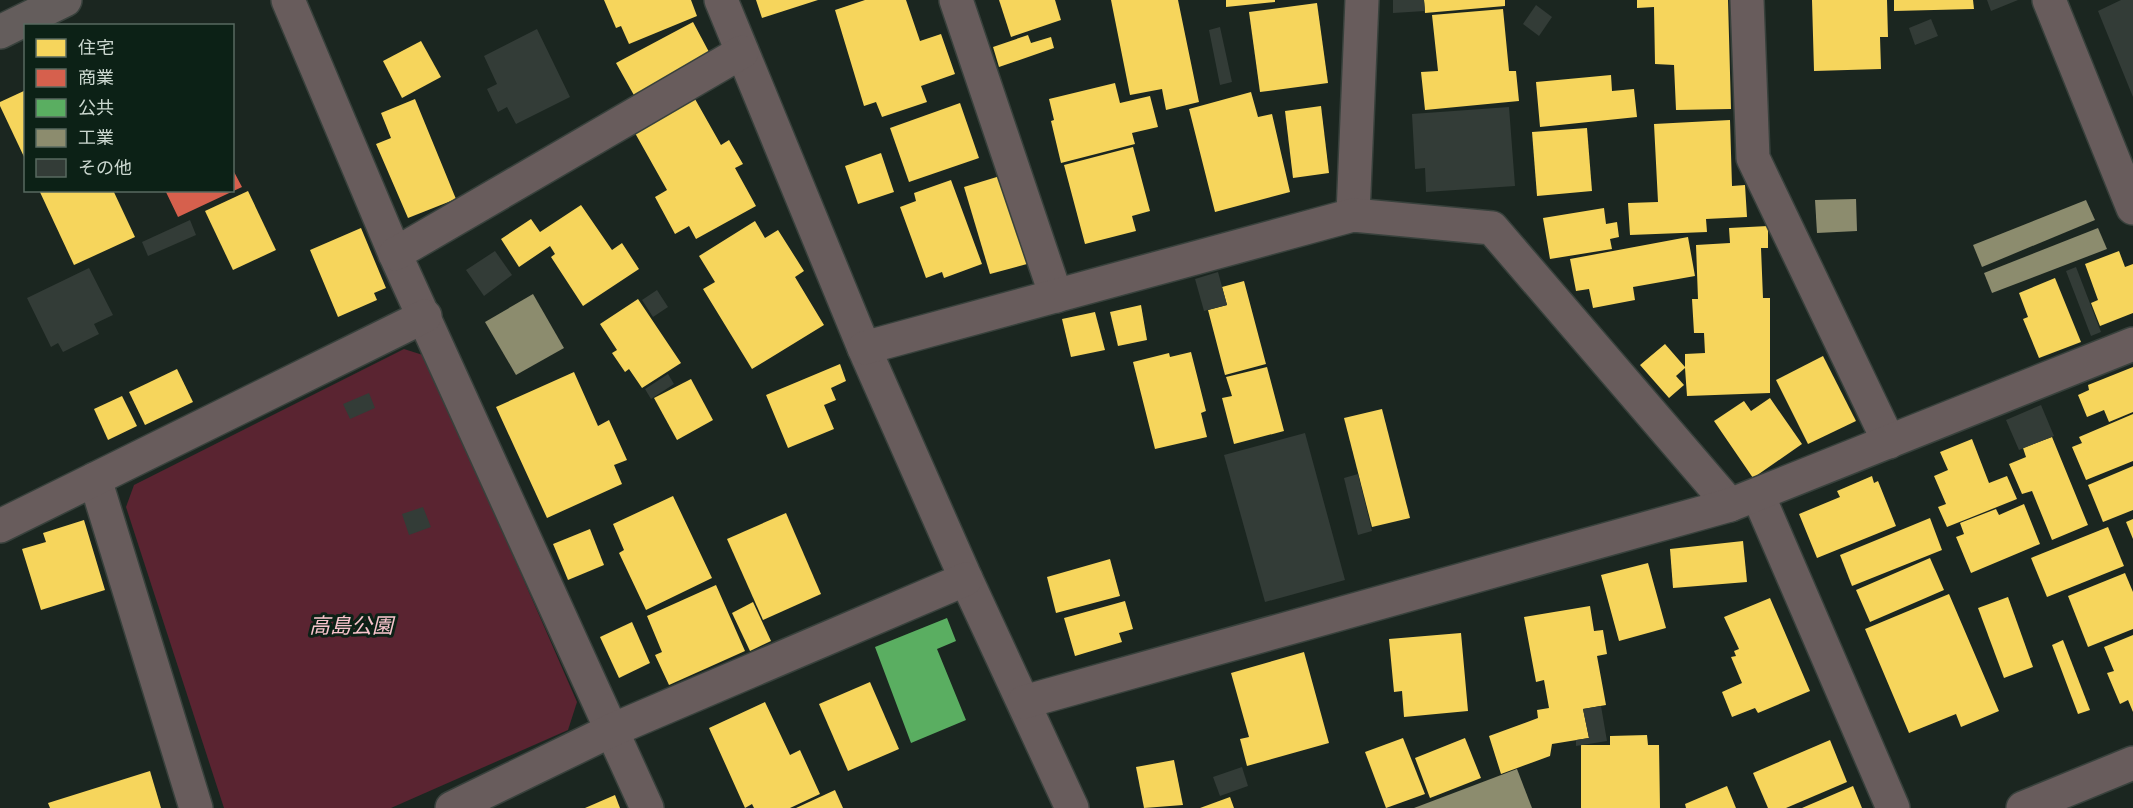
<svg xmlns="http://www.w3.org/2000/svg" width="2133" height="808" viewBox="0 0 2133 808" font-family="'Libre Baskerville','Noto Sans JP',serif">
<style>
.green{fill:#5a2431}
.homes{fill:#f6d55c}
.shops{fill:#d6604d}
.public{fill:#5aae61}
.industry{fill:#8c8c6e}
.building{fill:#333c37}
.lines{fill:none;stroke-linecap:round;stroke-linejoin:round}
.minor-casing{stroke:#38413c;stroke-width:36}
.major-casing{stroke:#38413c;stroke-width:36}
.minor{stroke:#685c5c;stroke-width:33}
.major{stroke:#645d5c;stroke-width:33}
.labels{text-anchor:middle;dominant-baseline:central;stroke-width:6;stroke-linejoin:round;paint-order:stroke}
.park-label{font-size:21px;font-style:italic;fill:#f8c5cd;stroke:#0c2116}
</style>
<rect width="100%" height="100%" fill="#1b2620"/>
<path class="green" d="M404 349 426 356 577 702 568 730 391 808H224L126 507 134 485Z"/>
<g class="homes">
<path d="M604 0H691L697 16 629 44 621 26 616 28Z"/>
<path d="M756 0H818L762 18Z"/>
<path d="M865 0H906L920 41 941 34 955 74 921 86 927 102 882 117 876 102 864 106 835 10Z"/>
<path d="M999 0H1055L1061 20 1011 37Z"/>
<path d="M1111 0H1178L1199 102 1166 110 1162 89 1130 95Z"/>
<path d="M1226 0H1275V2L1226 7Z"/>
<path d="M1424 0H1505V6L1425 13Z"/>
<path d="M1637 0H1728L1731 109 1676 110 1674 65 1655 64 1654 7 1637 8Z"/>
<path d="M1812 0H1887L1888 37H1880L1881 69 1814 71Z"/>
<path d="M1894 0H1973L1974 9 1894 11Z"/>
<path d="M1317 3 1328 83 1260 92 1249 12Z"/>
<path d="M1503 9 1509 71H1516L1519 101 1425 110 1421 72 1438 71 1432 15Z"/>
<path d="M693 22 709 52 702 56 704 60 635 97 616 63Z"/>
<path d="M1028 35 1031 43 1051 37 1054 48 999 67 993 47Z"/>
<path d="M421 41 441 77 402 98 383 61Z"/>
<path d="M1611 75 1612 91 1634 89 1637 117 1540 127 1536 82Z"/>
<path d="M1115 83 1120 103 1150 96 1158 127 1132 133 1135 144 1061 163 1051 121 1054 120 1049 99Z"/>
<path d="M26 90V161L0 106V102Z"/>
<path d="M1251 92 1258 117 1272 114 1290 192 1215 212 1189 109Z"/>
<path d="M415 99 456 199 408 218 376 144 391 138 381 113Z"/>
<path d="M695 99 721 145 729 140 743 164 735 168 756 206 696 239 689 226 675 234 655 197 667 190 635 133Z"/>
<path d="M960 103 979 158 909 182 890 128Z"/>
<path d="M1321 106 1329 173 1293 178 1285 111Z"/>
<path d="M1730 120 1732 186 1745 185 1747 217 1706 219 1707 232 1630 235 1628 203 1658 202 1654 124Z"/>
<path d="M1587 128 1592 191 1537 196 1532 132Z"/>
<path d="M1133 147 1150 211 1132 216 1136 231 1085 244 1064 165Z"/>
<path d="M881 153 894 192 858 204 845 166Z"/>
<path d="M1000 176 1027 264 990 274 964 187Z"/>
<path d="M951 180 982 264 944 278 942 272 926 278 900 207 916 201 914 193Z"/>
<path d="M39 190H113L135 237 74 265Z"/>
<path d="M248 191 276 250 233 270 205 211Z"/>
<path d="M581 205 612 250 622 243 639 269 583 306 551 257 555 254 550 246 519 267 501 239 531 219 540 232Z"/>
<path d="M1604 208 1606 224 1617 222 1619 237 1610 239 1612 249 1550 259 1543 218Z"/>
<path d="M755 221 765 238 778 230 804 271 795 277 824 325 752 369 703 289 715 282 699 256Z"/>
<path d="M1768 226V248H1761L1763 298H1770V393L1687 396 1685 368 1676 376 1684 385 1669 398 1640 365 1665 344 1685 367V354L1705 353 1704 333H1694L1692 299H1698L1696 245 1730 243 1729 228Z"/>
<path d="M361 228 386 288 374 293 377 300 338 317 310 250Z"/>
<path d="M1688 237 1695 276 1633 287 1635 300 1593 308 1589 289 1576 291 1570 259Z"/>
<path d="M2119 251 2125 267 2133 264V313L2100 326 2091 303 2098 300 2085 264Z"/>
<path d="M2055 278 2081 342 2039 358 2023 319 2028 317 2019 293Z"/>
<path d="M1244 281 1266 364 1225 375 1208 310 1227 305 1222 287Z"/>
<path d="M638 299 681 363 642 388 629 369 625 372 612 353 617 350 600 324Z"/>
<path d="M1141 305 1147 340 1118 346 1110 312Z"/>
<path d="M1095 312 1105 350 1071 357 1062 319Z"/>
<path d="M1191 352 1206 411 1201 413 1207 437 1155 449 1133 362 1169 353 1170 357Z"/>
<path d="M1823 356 1856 421 1808 444 1776 380Z"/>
<path d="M840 364 846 381 831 388 836 400 824 405 834 429 788 448 766 395Z"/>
<path d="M1267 367 1284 431 1234 444 1222 398 1232 396 1226 377Z"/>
<path d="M2133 367V412L2109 422 2104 410 2087 417 2078 395 2089 390 2088 385Z"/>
<path d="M177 369 193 402 145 425 129 392Z"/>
<path d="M574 372 598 426 609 420 627 460 614 465 622 484 547 518 496 407Z"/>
<path d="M691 379 713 420 677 440 654 398Z"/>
<path d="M122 396 137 426 108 440 94 409Z"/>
<path d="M1770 398 1802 444 1753 478 1714 421 1744 401 1751 411Z"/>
<path d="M1382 409 1410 518 1372 527 1344 418Z"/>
<path d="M2133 414V461L2086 480 2072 447 2082 443 2079 437Z"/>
<path d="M2052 437 2088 525 2052 540 2032 491 2022 494 2009 464 2026 457 2023 448Z"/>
<path d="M1972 439 1989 483 2007 476 2017 499 1947 527 1938 507 1946 504 1934 476 1948 470 1940 452Z"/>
<path d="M2133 466V510L2103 522 2088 485Z"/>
<path d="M1872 476 1874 483 1878 481 1896 526 1817 558 1799 514 1840 497 1837 491Z"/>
<path d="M673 496 712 578 646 610 619 553 624 550 613 524Z"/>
<path d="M2024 504 2040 544 1971 573 1956 537 1964 534 1960 523 1996 509 1999 515Z"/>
<path d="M786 513 821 594 763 620 727 539Z"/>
<path d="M1930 518 1942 550 1852 586 1840 555Z"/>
<path d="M2133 519V539L2126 522Z"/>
<path d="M84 520 105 590 41 610 22 549 46 542 43 533Z"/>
<path d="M2108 527 2124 566 2047 597 2031 558Z"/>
<path d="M590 529 604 565 568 580 553 544Z"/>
<path d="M1743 541 1747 582 1673 588 1670 549Z"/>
<path d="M1930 558 1944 590 1870 622 1856 590Z"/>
<path d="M1110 559 1120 596 1056 613 1047 577Z"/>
<path d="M1648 563 1666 628 1619 641 1601 575Z"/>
<path d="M2125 573 2133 592V629L2088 647 2068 596Z"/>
<path d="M716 585 745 651 669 685 655 655 662 652 647 616Z"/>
<path d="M1949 594 1999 711 1961 727 1956 714 1909 733 1865 629Z"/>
<path d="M2008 597 2033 667 2004 678 1978 608Z"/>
<path d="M1770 598 1810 691 1758 713 1755 708 1732 717 1722 692 1742 683 1731 657 1736 656 1734 651 1739 649 1724 617Z"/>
<path d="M1125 601 1133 629 1119 633 1122 642 1075 656 1064 618Z"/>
<path d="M753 602 771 641 750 651 732 613Z"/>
<path d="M1590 606 1594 631 1603 630 1607 654 1597 656 1606 705 1583 709 1589 738 1552 744 1550 756 1501 774 1489 736 1538 718 1537 710 1549 708 1544 680 1536 682 1524 617Z"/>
<path d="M632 622 650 663 619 678 600 637Z"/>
<path d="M1461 633 1468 711 1404 717 1402 691 1394 692 1389 639Z"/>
<path d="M2133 635V712L2128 700 2120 704 2107 673 2114 671 2104 647Z"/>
<path d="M2063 640 2090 710 2078 714 2052 645Z"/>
<path d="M1304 652 1329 743 1247 766 1240 739 1249 737 1231 673Z"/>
<path d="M870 682 899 749 848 771 819 704Z"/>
<path d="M765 702 790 755 800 750 820 794 790 808H754L752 804 745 808 709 728Z"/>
<path d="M1647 735 1648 745H1659L1660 808H1581V745H1610V736Z"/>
<path d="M1403 738 1425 794 1386 808 1365 752Z"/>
<path d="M1465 738 1481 778 1430 798 1415 758Z"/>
<path d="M1830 740 1847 782 1786 808H1768L1753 773Z"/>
<path d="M1174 760 1183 805 1144 808 1136 767Z"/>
<path d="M150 771 161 808H50L48 803Z"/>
<path d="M1727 786 1736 808H1686L1685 804Z"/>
<path d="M1853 786 1862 808H1802Z"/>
<path d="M835 790 843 808H796Z"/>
<path d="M615 795 620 808H585Z"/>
<path d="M1230 797 1234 808H1200Z"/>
</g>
<path class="shops" d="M232 168 242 187 178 217 165 190H232Z"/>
<path class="public" d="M947 618 956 641 937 649 966 720 911 743 875 647Z"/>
<g class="industry">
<path d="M1856 199 1857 231 1817 233 1815 200Z"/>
<path d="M2086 200 2095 220 1982 267 1973 245Z"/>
<path d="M2098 228 2107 249 1992 293 1984 273Z"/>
<path d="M533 294 564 348 516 375 485 322Z"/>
<path d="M1517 769 1532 808H1414Z"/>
</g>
<g class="building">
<path d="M1393 0H1424L1425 11 1393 13Z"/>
<path d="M1987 0H2018L1991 11Z"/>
<path d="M2121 0H2133V97L2098 11Z"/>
<path d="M1536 5 1552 17 1539 36 1523 24Z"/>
<path d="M1931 19 1938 36 1915 45 1909 28Z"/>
<path d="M1220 27 1232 82 1220 85 1209 30Z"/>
<path d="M537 29 570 97 516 124 507 107 498 112 487 89 497 84 484 56Z"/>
<path d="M1509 107 1515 186 1426 192 1425 168 1415 169 1412 114Z"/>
<path d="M190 220 196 235 148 256 142 242Z"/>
<path d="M495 251 512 275 484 296 466 270Z"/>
<path d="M2076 267 2101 332 2091 336 2066 271Z"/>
<path d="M89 268 113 315 94 324 99 334 63 352 58 343 51 347 27 298Z"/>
<path d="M1218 272 1227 305 1204 311 1195 279Z"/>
<path d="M657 290 668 307 653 317 642 300Z"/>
<path d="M668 374 674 384 651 399 645 389Z"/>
<path d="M369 393 375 408 350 419 343 404Z"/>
<path d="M2041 405 2054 436 2019 450 2006 420Z"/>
<path d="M1305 433 1345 580 1265 602 1224 455Z"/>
<path d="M1358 474 1372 531 1358 535 1344 478Z"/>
<path d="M423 507 431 527 409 535 402 514Z"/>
<path d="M1601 706 1607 741 1576 746V740L1589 738 1583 709Z"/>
<path d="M1242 767 1248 786 1220 796 1213 777Z"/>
</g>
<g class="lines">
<g class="minor-casing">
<g id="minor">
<path d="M288 0 395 254 647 808"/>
<path d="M721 0 864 348 966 579 1072 808"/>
<path d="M956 0 1056 296"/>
<path d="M1747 0 1753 158 1889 442"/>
<path d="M2049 0 2133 208"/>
<path d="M1353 215 1362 0"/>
<path d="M395 254 742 52"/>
<path d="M864 348 1353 215 1492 228 1730 505"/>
<path d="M95 479 196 808"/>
<path d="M1758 495 1893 808"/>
<path d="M0 526 425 316"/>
<path d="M1024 702 1730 505 2133 344"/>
<path d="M452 808 610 731 966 579"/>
<path d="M2023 808 2133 763"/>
</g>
</g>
<g class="major-casing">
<path id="major" d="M0 32 65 0"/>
</g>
<use href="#minor" class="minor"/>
<use href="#major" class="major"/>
</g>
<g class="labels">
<g class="park-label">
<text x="351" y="626">高島公園</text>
</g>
</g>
<rect x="24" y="24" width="210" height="168" fill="#0c2116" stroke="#586a60" stroke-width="1.5"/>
<rect x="36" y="39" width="30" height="18" fill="#f6d55c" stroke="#586a60" stroke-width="1.5"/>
<text x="78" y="54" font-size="18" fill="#cbd7cf">住宅</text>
<rect x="36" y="69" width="30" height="18" fill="#d6604d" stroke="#586a60" stroke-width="1.5"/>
<text x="78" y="84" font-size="18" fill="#cbd7cf">商業</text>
<rect x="36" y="99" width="30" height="18" fill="#5aae61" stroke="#586a60" stroke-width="1.5"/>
<text x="78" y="114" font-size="18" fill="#cbd7cf">公共</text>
<rect x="36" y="129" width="30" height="18" fill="#8c8c6e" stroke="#586a60" stroke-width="1.5"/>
<text x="78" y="144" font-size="18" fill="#cbd7cf">工業</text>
<rect x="36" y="159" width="30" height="18" fill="#333c37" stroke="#586a60" stroke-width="1.5"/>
<text x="78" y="174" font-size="18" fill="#cbd7cf">その他</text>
</svg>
